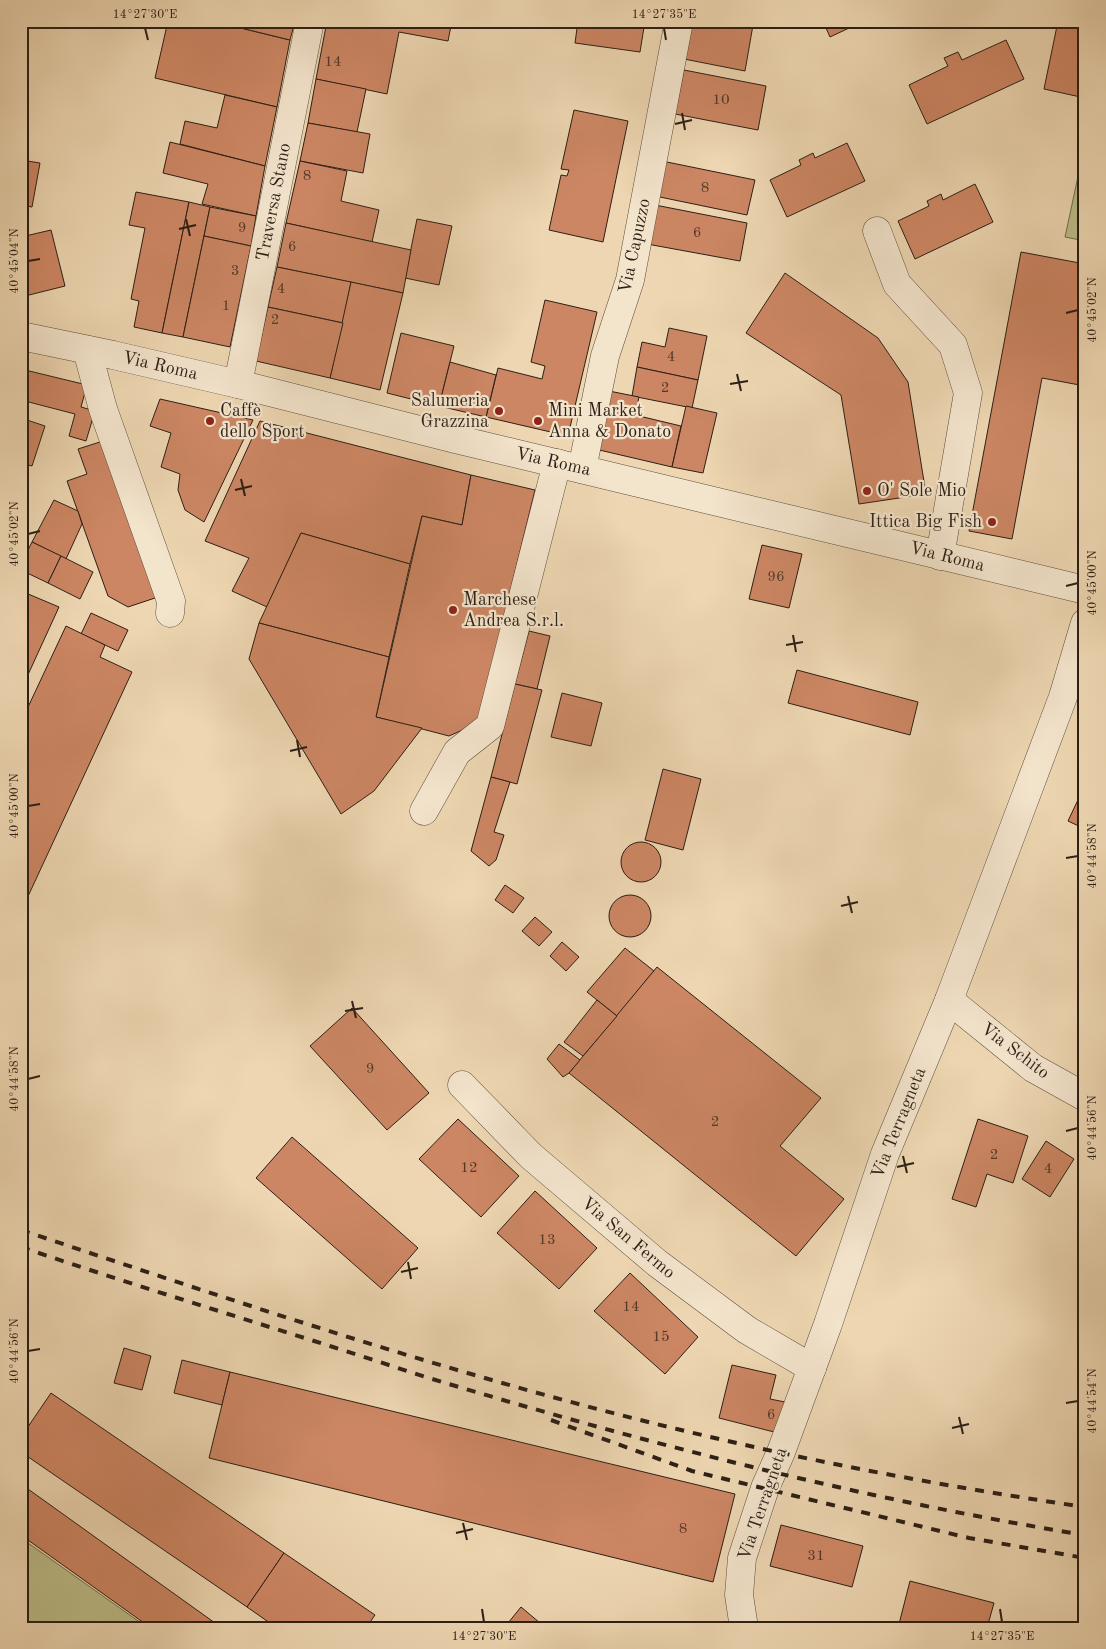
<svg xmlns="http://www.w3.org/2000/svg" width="1106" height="1649" viewBox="0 0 1106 1649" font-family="'Old Standard TT',serif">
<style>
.green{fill:#bcbd89;stroke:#746e50}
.building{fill:#cc8663;stroke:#2c1f16}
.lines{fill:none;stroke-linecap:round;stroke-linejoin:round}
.minor-casing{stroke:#5c4d3d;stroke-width:29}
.minor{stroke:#f3e4cc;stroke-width:28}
.rail{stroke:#2c1f16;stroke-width:4;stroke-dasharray:9 9;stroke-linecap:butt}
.ticks{fill:none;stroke:#2c1f16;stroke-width:2}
.poi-dot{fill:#8f2418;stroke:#f3e4cc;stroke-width:2}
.labels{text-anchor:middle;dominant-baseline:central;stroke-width:4.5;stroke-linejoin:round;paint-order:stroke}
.number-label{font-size:15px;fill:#543929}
.street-label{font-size:18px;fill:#2c1f16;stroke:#f3e4cc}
.poi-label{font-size:18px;fill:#2c1f16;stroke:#f3e4cc;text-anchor:start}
.neatline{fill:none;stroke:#2c1f16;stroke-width:2}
.ticks-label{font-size:12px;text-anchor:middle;fill:#2c1f16}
</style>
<rect width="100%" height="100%" fill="#edd6b1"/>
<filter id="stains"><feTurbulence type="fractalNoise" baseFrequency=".004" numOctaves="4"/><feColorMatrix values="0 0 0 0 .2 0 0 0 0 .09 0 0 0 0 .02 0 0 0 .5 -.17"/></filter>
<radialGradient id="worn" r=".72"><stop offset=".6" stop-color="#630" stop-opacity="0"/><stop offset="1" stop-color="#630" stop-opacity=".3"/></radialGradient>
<g class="green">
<path d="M1085 144V241L1065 237Z"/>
<path d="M21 1538 148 1628H21Z"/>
</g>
<g class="building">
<path d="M168 21H212L290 40 277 107 155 78Z"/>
<path d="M212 21H295L290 40Z"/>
<path d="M327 21H452L448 41 399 32 387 94 316 79Z"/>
<path d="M578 21H645L640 52 575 43Z"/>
<path d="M692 21H736L753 25 745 71 684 59Z"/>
<path d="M823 21H864L830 37Z"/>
<path d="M1058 21H1085V98L1044 89Z"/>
<path d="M1006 40 1024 79 927 124 909 85 948 66 944 58 958 52 962 60Z"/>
<path d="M684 70 766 86 758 130 675 114Z"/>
<path d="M316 79 366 89 357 132 308 123Z"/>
<path d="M225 95 277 107 265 166 180 144 185 121 217 128Z"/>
<path d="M574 110 628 121 603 242 549 230 561 175 567 176 569 170 561 169Z"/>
<path d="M308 123 370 134 363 173 300 161Z"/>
<path d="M170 142 265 166 256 216 202 204 208 184 163 173Z"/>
<path d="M847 143 865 181 787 217 770 180 801 165 799 160 813 153 815 158Z"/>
<path d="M21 160 40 163 32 207 21 205Z"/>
<path d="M300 161 347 171 341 201 379 210 372 242 286 223Z"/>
<path d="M662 161 755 180 747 215 655 196Z"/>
<path d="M975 184 993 222 915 259 898 221 929 206 927 201 941 194 943 200Z"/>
<path d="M136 192 189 202 162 333 134 327 139 301 131 299 145 228 129 225Z"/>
<path d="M189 202 210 207 183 337 162 333Z"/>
<path d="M655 205 747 223 740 261 647 244Z"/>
<path d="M210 207 256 216 251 246 204 236Z"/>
<path d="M417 219 452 226 439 285 405 278Z"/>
<path d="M286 223 411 250 403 293 277 267Z"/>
<path d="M51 230 65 286 25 296 21 281V237Z"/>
<path d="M204 236 251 246 230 347 183 337Z"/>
<path d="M1021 252 1085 264V386L1042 378 1012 539 969 531Z"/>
<path d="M277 267 351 282 343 323 268 307Z"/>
<path d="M785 273 878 338 908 382 926 494 859 504 841 395 746 333Z"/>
<path d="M351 282 403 293 380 390 330 378Z"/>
<path d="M545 300 597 312 568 436 486 417 498 368 542 379 545 366 531 362Z"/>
<path d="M268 307 343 323 330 378 256 361Z"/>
<path d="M669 328 707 336 698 380 637 367 642 342 665 347Z"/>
<path d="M401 333 454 346 439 406 387 393Z"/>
<path d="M450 362 496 375 486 417 439 406Z"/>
<path d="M637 367 698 380 692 408 632 396Z"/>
<path d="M21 369 87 385 81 407 95 411 86 441 69 436 75 414 21 400Z"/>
<path d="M609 391 639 397 635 415 681 426 672 467 595 449Z"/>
<path d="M160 399 253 420 204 522 185 510 178 490 180 474 161 467 171 433 150 426Z"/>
<path d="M686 406 717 413 703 473 672 467Z"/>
<path d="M21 418 45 426 32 466 21 463Z"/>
<path d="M260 421 471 475 462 525 422 516 410 564 301 533 267 607 232 591 249 558 205 541Z"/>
<path d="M103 441 158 597 128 607 108 596 67 481 87 474 78 449Z"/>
<path d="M471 475 535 490 478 723 449 736 376 717 422 516 462 525Z"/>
<path d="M54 500 78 511 82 524 66 559 32 542Z"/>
<path d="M301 533 410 564 389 657 259 623Z"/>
<path d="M32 542 61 556 48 583 21 570V564Z"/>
<path d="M762 545 802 554 789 608 749 599Z"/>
<path d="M61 556 93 572 80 599 48 583Z"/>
<path d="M21 591 59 607 21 690Z"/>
<path d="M91 613 128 630 118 651 81 634Z"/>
<path d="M259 623 389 657 376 717 422 728 374 791 341 814 249 659Z"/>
<path d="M66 626 105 645 100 657 132 672 24 905 21 904V722Z"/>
<path d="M529 631 550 636 537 689 515 684Z"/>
<path d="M797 670 918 702 910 735 788 703Z"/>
<path d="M515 684 542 690 517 784 491 777Z"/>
<path d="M562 693 602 703 591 746 551 737Z"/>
<path d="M663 769 701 779 683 850 645 840Z"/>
<path d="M491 777 510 782 494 832 504 835 496 860 489 866 471 851Z"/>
<path d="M1085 785V829L1068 821Z"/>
<circle cx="641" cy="862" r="20"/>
<path d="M505 885 524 898 513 913 495 900Z"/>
<circle cx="630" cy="916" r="21"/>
<path d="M535 917 552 932 539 946 522 931Z"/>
<path d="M562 942 579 957 566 971 550 956Z"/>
<path d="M625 948 654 971 617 1016 587 992Z"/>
<path d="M657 967 821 1098 780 1146 844 1199 796 1256 569 1073Z"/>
<path d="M597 1000 617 1016 583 1056 564 1042Z"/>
<path d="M352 1008 429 1093 387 1130 310 1046Z"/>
<path d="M559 1044 580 1060 569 1073 563 1077 547 1059Z"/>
<path d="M458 1119 519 1176 481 1217 419 1159Z"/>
<path d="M978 1119 1028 1136 1013 1183 987 1174 976 1207 952 1199Z"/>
<path d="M292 1137 418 1248 382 1289 256 1178Z"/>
<path d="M1046 1141 1074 1159 1050 1197 1022 1179Z"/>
<path d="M535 1191 597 1248 559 1289 497 1233Z"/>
<path d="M630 1273 698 1337 665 1374 594 1311Z"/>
<path d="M124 1348 151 1356 142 1390 114 1383Z"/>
<path d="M182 1360 230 1372 222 1405 174 1393Z"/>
<path d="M732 1365 776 1375 770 1399 785 1402 778 1433 719 1418Z"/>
<path d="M230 1372 735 1494 713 1582 209 1458Z"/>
<path d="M51 1393 284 1553 247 1607 21 1452V1437Z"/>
<path d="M21 1484 222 1628H151L21 1535Z"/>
<path d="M781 1525 863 1546 852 1587 770 1566Z"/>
<path d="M284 1553 375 1615 366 1628H277L247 1607Z"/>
<path d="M910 1581 994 1603 987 1628H898Z"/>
<path d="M521 1607 546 1628H504Z"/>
</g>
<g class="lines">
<g class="minor-casing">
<g id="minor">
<path d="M877 231 897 284 953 345 968 393 940 556"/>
<path d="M21 336 113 355 238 384 455 439 1085 590"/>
<path d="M87 350 103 409 171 601 170 613"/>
<path d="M238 384 310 21"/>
<path d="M582 469 605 356 630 280 679 21"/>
<path d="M424 811 457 752 490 726 557 463"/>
<path d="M949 1000 1033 1068 1085 1097"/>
<path d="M462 1085 531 1156 657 1263 747 1330 812 1368"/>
<path d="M744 1628 739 1595 742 1558 765 1488 781 1452 828 1324 885 1154 949 1000 1063 697 1085 623"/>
</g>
</g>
<use href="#minor" class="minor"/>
<g class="rail">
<path d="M21 1230C237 1302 456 1376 677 1429 812 1462 948 1487 1085 1507"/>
<path d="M21 1247C124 1282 229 1314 333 1347 375 1360 417 1375 459 1387 664 1448 873 1501 1085 1535"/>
<path d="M551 1420 692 1471 969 1538 1085 1558"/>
</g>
</g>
<path class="ticks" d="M145 28 148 40M664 28 666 40M682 113 685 130M675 124 692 120M186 219 190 236M179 229 196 225M28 261 40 259M1066 313 1078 310M737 374 741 391M730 384 748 381M241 479 245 496M235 490 252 486M28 534 40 531M1066 586 1078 583M793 635 796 652M786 645 803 642M297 740 300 757M290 751 307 747M28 806 40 804M1066 858 1078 856M848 896 852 913M841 906 858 902M352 1001 356 1018M345 1011 363 1008M28 1079 40 1076M1066 1131 1078 1128M903 1156 907 1173M897 1167 914 1163M408 1262 411 1279M401 1272 418 1268M28 1351 40 1349M1066 1403 1078 1401M959 1417 963 1434M952 1428 969 1424M463 1523 467 1540M456 1533 473 1529M482 1609 484 1622M1000 1609 1002 1622"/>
<g class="poi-dot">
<circle cx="499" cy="411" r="5"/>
<circle cx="210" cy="421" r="5"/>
<circle cx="538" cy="421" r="5"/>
<circle cx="867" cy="491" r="5"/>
<circle cx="992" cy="522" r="5"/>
<circle cx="453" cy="610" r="5"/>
</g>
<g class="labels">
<g class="number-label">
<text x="333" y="62">14</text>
<text x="721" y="100">10</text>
<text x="307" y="176">8</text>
<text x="705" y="188">8</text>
<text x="242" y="228">9</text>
<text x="697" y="233">6</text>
<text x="292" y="247">6</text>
<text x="235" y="271">3</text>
<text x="281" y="289">4</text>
<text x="226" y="306">1</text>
<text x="275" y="320">2</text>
<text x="671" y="357">4</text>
<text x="665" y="388">2</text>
<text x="776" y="577">96</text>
<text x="370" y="1069">9</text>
<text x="715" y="1122">2</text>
<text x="994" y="1155">2</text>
<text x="469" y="1168">12</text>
<text x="1048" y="1169">4</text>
<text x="547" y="1240">13</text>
<text x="631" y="1307">14</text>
<text x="661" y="1337">15</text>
<text x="771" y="1415">6</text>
<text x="683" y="1529">8</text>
<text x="816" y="1556">31</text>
</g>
<g class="street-label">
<text transform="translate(274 202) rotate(-79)">Traversa Stano</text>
<text transform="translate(635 246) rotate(-78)">Via Capuzzo</text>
<text transform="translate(160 366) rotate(13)">Via Roma</text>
<text transform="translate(553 462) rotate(13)">Via Roma</text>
<text transform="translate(947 557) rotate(14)">Via Roma</text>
<text transform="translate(1015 1051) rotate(37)">Via Schito</text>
<text transform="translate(899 1123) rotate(-68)">Via Terragneta</text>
<text transform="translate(628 1238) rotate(40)">Via San Fermo</text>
<text transform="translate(763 1504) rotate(-71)">Via Terragneta</text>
</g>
<g class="poi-label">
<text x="489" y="401" text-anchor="end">Salumeria<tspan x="489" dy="21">Grazzina</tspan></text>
<text x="220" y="411">Caffè<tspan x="220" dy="21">dello Sport</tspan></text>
<text x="548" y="411">Mini Market<tspan x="548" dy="21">Anna &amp; Donato</tspan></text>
<text x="877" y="491">O' Sole Mio</text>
<text x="982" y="522" text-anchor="end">Ittica Big Fish</text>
<text x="463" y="600">Marchese<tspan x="463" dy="21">Andrea S.r.l.</tspan></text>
</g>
</g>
<rect width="1106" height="1649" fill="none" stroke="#edd6b1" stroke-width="55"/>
<rect x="28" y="28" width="1050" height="1594" class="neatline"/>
<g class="ticks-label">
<text x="145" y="18">14°27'30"E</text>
<text x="664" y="18">14°27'35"E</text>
<text transform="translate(14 261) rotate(-90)" y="4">40°45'04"N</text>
<text transform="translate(1092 310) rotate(-90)" y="4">40°45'02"N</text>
<text transform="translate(14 534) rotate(-90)" y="4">40°45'02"N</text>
<text transform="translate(1092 583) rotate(-90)" y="4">40°45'00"N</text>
<text transform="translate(14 806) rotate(-90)" y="4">40°45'00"N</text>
<text transform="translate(1092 856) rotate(-90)" y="4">40°44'58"N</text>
<text transform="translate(14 1079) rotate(-90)" y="4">40°44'58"N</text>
<text transform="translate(1092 1128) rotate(-90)" y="4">40°44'56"N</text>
<text transform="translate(14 1351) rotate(-90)" y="4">40°44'56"N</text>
<text transform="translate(1092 1401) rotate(-90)" y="4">40°44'54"N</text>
<text x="484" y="1640">14°27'30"E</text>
<text x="1002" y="1640">14°27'35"E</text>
</g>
<rect width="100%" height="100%" filter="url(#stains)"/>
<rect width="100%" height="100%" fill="url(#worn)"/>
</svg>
